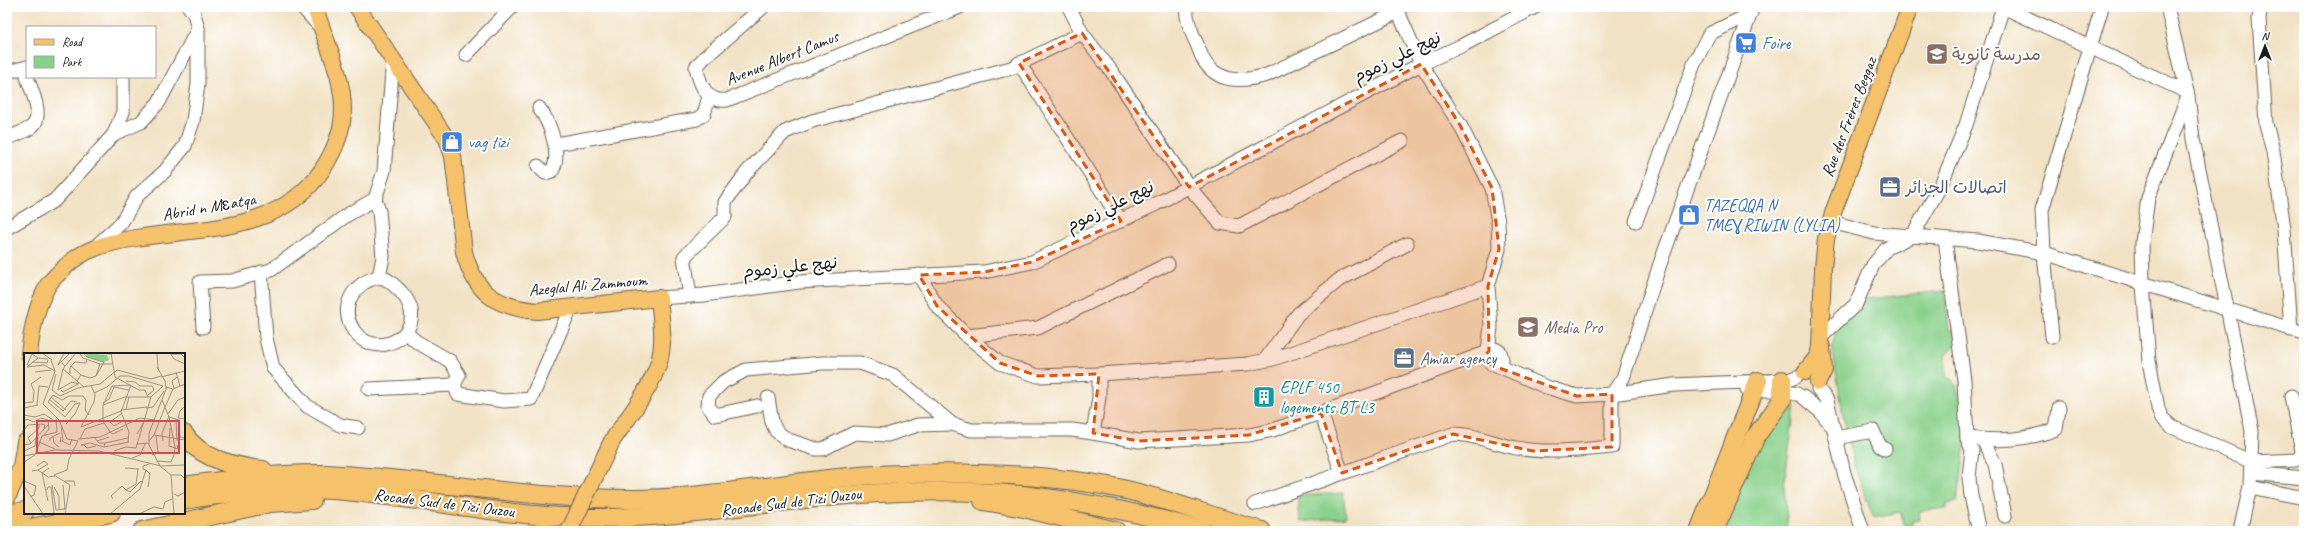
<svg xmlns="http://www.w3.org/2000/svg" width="2311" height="538" viewBox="0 0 2311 538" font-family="Caveat,'Playpen Sans Arabic',sans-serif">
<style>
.green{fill:#8ad08b;stroke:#537654}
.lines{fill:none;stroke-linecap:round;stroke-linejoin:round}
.minor-casing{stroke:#676157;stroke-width:15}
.major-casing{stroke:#676157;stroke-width:18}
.highway-casing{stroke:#676157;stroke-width:20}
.minor{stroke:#fff;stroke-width:13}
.major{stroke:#f5c16b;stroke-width:16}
.highway{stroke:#f5c16b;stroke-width:18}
.major-bridge-casing{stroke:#676157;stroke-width:18;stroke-linecap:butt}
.major-bridge{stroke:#f5c16b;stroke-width:16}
.marked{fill:#de560d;fill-opacity:0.2;stroke:#de560d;stroke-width:3;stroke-dasharray:8 5;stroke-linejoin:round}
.labels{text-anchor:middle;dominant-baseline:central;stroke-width:4;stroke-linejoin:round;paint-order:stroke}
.shop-label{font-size:17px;fill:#366cbe;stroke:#fff;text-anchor:start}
.education-label{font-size:17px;fill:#785e54;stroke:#fff;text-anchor:start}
.street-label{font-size:17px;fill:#1c1c1c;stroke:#fff}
.service-label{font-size:17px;fill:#4e5e75;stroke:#fff;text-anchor:start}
.culture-label{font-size:17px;fill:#0d838f;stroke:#fff;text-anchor:start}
.inset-road{fill:none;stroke:#9c9381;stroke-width:1}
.view{fill:#d1495b;fill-opacity:0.15;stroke:#d1495b;stroke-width:2}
.inset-edge{fill:none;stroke:#1c1c1c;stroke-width:2}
</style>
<rect width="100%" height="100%" fill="#fff"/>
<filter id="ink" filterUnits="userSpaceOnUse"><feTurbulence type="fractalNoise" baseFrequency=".025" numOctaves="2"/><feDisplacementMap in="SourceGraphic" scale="8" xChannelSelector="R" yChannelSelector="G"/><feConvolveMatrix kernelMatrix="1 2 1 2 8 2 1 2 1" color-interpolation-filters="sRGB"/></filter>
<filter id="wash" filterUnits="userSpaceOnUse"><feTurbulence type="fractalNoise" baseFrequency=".012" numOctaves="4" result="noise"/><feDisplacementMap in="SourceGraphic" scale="16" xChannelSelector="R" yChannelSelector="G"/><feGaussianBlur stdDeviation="0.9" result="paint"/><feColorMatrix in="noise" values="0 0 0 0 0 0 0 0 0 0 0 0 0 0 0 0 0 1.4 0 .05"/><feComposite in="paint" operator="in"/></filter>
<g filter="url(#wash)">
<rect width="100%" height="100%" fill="#f1e2c5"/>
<g class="green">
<path d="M1945 291 1949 330 1956 331 1957 344 1946 355V377L1954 381 1962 403 1965 443 1957 501 1946 503V508L1919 511 1920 520 1912 521V525L1905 526 1900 512 1873 517 1853 462 1842 409 1832 346 1838 325 1864 299Z"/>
<path d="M1795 407 1784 486 1788 531H1719L1767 426 1784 409Z"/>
<path d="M1343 493 1346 517 1300 522 1298 496Z"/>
</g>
</g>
<g filter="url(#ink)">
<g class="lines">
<g class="minor-casing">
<g id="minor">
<path d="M302 7 321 28"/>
<path d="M763 7 705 57 696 67C700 85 707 103 727 100L960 7"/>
<path d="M1069 7 1082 33 1112 72 1189 187 1220 223 1239 226 1402 141"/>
<path d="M1187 7C1185 18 1191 30 1195 40 1199 47 1201 59 1207 65 1222 84 1246 81 1267 75L1398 12"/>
<path d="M1396 7 1421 64 1460 125 1492 188 1498 222 1499 249 1488 286 1491 327 1487 358 1492 364 1499 363 1502 359 1500 352 1495 349 1489 351"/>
<path d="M2003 7 2187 92"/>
<path d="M2167 7 2188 96 2193 139 2252 431 2250 487 2240 531"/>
<path d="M2261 7 2259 19 2266 124 2273 151 2284 229 2291 330"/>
<path d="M466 55 512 7"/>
<path d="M1019 63 1121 221"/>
<path d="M7 72 27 67"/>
<path d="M2188 96 2148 198 2142 243 2143 285 2149 361 2158 408 2161 417 2172 427 2252 462 2296 460 2301 456 2302 451 2291 396"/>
<path d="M114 134 123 112V77"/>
<path d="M7 139C15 135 23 132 30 128 46 118 31 90 27 77"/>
<path d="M556 144 697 119 704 114 709 97"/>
<path d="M538 166 545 173 552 171C562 155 550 122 539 108"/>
<path d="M1636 221 1694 64 1709 34 1742 18 1748 19"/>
<path d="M1831 222 1874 233 1912 236 1940 187 1966 125 2003 7"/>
<path d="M7 228 55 200 114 134 141 122 159 102 198 29"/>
<path d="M1945 239 1964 380 1967 438 1972 450 1969 477 1971 496 1979 531"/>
<path d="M95 247 121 223 137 196 165 171 185 146 193 121 198 84V29L194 13 189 7"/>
<path d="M261 272 266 338 273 368 307 406 340 425 358 428"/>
<path d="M379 277 383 257 379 211 375 199 384 171 393 60"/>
<path d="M379 277C388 278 394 285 401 292 435 329 378 365 354 331 338 308 353 282 379 277Z"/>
<path d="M690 296 684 257 725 217V202L747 172 785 132 812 121 1011 68 1082 33"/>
<path d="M659 298 704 295 799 282 984 272 1032 262 1156 204 1421 64 1463 45 1535 7"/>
<path d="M203 327 200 282 232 281 271 270 347 215 375 199"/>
<path d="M406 333 417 342 450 361 459 375 454 385 458 394 504 401 531 399 571 307"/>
<path d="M967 336 1038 328 1168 264"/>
<path d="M1821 337 1856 304 1873 265 1887 248 1912 236 1978 241 2044 253 2304 333"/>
<path d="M2052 337 2044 253 2042 210 2102 7"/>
<path d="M1265 360 1298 314 1339 280 1407 244"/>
<path d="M1494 364 1546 387 1577 396 1612 394 1674 385 1788 380 1796 377"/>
<path d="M1099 374 1247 364 1273 359 1488 286"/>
<path d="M369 389 454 385"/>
<path d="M1818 389 1827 400 1844 473 1863 531"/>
<path d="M1747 390H1776L1797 394"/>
<path d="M1803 397 1821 412 1830 424"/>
<path d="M768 398 772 422 776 431 788 440 816 449H823L854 433 887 435 918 425 952 424"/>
<path d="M757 406 715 415 708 406 709 396 723 382 746 370 823 363H860L893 375 952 424 971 430H1072L1093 433 1099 398V374L1038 376 1000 363 967 336 937 306 919 275"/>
<path d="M1321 413 1342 473"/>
<path d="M1093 433 1139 441 1249 435 1273 430 1488 352"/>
<path d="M1836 438 1873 431 1880 446 1885 449"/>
<path d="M1967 438C1999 441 2026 441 2056 429L2059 408"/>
<path d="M1983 440 1995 464 2005 516"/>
<path d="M2251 473 2304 478"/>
<path d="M2250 487 2304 498"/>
<path d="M1255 504 1453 434C1475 434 1495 444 1516 448 1548 454 1580 450 1612 447V394L1623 378 1660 264 1753 7"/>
</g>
</g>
<g class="major-casing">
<g id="major">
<path d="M357 7 447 139 453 156 464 252C475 293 496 307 537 311L659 298C661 319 665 341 659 362 652 387 627 419 612 441"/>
<path d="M29 354C32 329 36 307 48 285 52 279 58 274 63 269 83 248 108 243 136 238 202 227 280 233 322 170 334 152 343 131 343 109 343 73 324 40 315 7"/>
<path d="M1805 372 1818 356 1820 347 1823 268 1826 239 1834 210 1910 7"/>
<path d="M1818 382 1824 370 1822 347"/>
<path d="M7 498 21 467 25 442"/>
</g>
</g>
<g class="highway-casing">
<g id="highway">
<path d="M184 434C200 459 235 467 263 470"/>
<path d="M184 486C230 479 279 473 326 474 428 479 528 499 631 499 713 499 794 479 875 475 954 471 1055 473 1131 491 1176 502 1218 519 1262 531"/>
<path d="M184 500C233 492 283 487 333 490 418 497 505 517 590 518 681 519 771 500 862 494 983 485 1087 497 1203 531"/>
<path d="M983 501 1024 508 1116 531"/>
<path d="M7 514 25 511"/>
<path d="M13 531 111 513"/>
<path d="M142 531 270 503 312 500"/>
<path d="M1699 531 1758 381"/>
<path d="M1714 531 1756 436 1782 400V380"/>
</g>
</g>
<use href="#minor" class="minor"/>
<use href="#major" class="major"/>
<use href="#highway" class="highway"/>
<g class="major-bridge-casing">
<path id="major-bridge" d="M569 531 612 441"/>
</g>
<use href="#major-bridge" class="major-bridge"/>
</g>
</g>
<path class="marked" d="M1082 33 1189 187 1421 64 1460 125 1492 188 1499 249 1488 286 1489 351 1480 361 1577 396 1612 394V447L1533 451 1453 434 1342 473 1321 413 1249 435 1139 441 1093 433 1099 374 1038 376 1000 363 937 306 919 275 984 272 1032 262 1121 221 1019 63Z"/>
<defs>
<g id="supermarket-square" transform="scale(1.15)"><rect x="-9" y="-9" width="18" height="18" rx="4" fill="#3f7fe0" stroke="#fff"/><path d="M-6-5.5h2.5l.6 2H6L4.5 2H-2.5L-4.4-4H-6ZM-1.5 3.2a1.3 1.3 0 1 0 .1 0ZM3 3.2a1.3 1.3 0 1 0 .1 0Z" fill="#fff"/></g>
<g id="school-square" transform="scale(1.15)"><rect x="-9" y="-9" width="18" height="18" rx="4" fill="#8d6e63" stroke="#fff"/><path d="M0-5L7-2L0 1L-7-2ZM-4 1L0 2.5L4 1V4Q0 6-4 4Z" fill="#fff"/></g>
<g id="shop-square" transform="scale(1.15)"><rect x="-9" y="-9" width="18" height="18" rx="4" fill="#3f7fe0" stroke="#fff"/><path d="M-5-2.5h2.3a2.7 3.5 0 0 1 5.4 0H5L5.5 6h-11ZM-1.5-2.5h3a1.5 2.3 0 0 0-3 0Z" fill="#fff"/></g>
<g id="office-square" transform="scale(1.15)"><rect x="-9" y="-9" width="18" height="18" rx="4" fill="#5c6f8a" stroke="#fff"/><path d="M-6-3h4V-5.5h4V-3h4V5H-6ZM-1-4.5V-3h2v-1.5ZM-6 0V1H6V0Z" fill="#fff"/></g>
<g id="building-square" transform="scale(1.15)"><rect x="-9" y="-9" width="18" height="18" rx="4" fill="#0f9aa8" stroke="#fff"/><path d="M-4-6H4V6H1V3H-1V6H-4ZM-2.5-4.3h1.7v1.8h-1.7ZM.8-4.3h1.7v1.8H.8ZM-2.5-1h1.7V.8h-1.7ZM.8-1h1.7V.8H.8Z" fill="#fff"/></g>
</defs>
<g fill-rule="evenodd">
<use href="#supermarket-square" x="1746" y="43"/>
<use href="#school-square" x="1937" y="54"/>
<use href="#shop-square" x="452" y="142"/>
<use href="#office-square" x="1890" y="187"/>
<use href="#shop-square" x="1689" y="215"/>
<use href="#school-square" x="1528" y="327"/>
<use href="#office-square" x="1404" y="358"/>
<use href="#building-square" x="1264" y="397"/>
</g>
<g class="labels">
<g class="shop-label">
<text x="1762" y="43">Foire</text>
<text x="468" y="142">vag tizi</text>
<text x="1704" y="205">TAZEQQA N<tspan x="1704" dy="20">TMEƔRIWIN (LYLIA)</tspan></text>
</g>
<g class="education-label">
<text x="1952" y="54">مدرسة ثانوية</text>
<text x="1544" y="327">Media Pro</text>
</g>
<g class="street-label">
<text transform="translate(1397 57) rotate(-26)">نهج علي زموم</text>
<text transform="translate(782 58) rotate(-22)">Avenue Albert Camus</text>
<text transform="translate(1849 117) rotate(-69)">Rue des Frères Beggaz</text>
<text transform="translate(1110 206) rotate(-26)">نهج علي زموم</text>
<text transform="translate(209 207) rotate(-10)">Abrid n Mɛatqa</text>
<text transform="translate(790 267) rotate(-6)">نهج علي زموم</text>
<text transform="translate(588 285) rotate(-5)">Azeglal Ali Zammoum</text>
<text transform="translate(791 502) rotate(-7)">Rocade Sud de Tizi Ouzou</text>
<text transform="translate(444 503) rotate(7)">Rocade Sud de Tizi Ouzou</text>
</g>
<g class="service-label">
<text x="1906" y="187">اتصالات الجزائر</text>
<text x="1420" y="358">Amiar agency</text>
</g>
<g class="culture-label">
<text x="1280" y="387">EPLF 450<tspan x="1280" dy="20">logements BT L3</tspan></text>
</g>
</g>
<g transform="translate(24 353)">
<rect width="161" height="161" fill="#f1e2c5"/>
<path d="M61 0 83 2 85 7 80 9 63 4Z" fill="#8ad08b"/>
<path class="inset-road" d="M18 0 28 7M40 0 34 12 46 0M55 0 59 5 76 11H88M73 0 87 1M87 0 91 24 115 37H121L124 44M133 0 134 16M146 0 150 6 161 11M147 1H157L161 5M14 5 3 14 20 12 31 18M27 7 31 18 19 51 35 67 43 86 54 88 45 106 43 117 30 122 46 132 41 161M8 9 23 10 24 7M38 10 41 13 39 16 60 34M3 12 8 1 14 5 24 6M41 13 52 0M47 13 57 22M39 16 34 37 48 29 55 31M11 19 27 17M152 19 156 33M32 21 28 37 36 43 54 35 76 31 93 17 127 26 137 23M46 21V14L51 9 62 10 63 6M72 23 76 11M137 24 161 18M53 28 57 22 66 25 72 23 80 9 63 4 59 0M102 28 111 29 116 33H128L130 37 124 42M106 32 88 33 79 52 101 44H127M67 33 71 41 70 49 57 74 97 58M142 34 149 36 161 31M150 35 148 28 153 24M37 37 39 39 54 31M70 40 83 34 96 23H105L139 33 127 44 112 95 102 94 90 98M27 44 42 57M25 46 39 58 47 48 53 49M138 47 145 64 155 67 156 84 161 85M0 50 9 49 10 38 7 31 17 24M79 50 85 46 90 34 105 37M13 52 15 33 24 34M79 52V68L86 79 89 81 99 76M161 53 156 58 154 65 161 66M141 54 149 36M0 55 14 52M122 55 129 54 140 38M102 56 105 44M97 57 123 54M97 61 86 69 90 73 99 68M144 61 154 47 161 44M0 62 11 64 20 61 32 69M152 66 153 88M0 68 3 66 10 69 17 65 24 67 25 76 19 83M42 71 51 61 56 50 51 51 41 64 24 49 29 42 38 47 45 43H59L62 47 61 57 65 62M146 75 145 93 154 96 153 92M0 77 4 72 18 71 21 72 20 76M113 81 120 69M130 82 141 54M29 84 30 90 35 94M37 84 36 89 39 87 37 73M54 86 76 84 116 65 131 67M56 86 61 76 80 70M26 88V85L36 80M38 88 46 92 48 86M73 88 85 84M125 88 130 82 161 87M139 88 138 80 145 63M15 89 31 96M104 89 105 79 97 59 107 32M7 90 4 85 15 75V72M81 90 104 85M113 91 124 90 136 113 147 122H157L161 126M125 91V80L142 36 141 28 133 14M0 92 6 91 25 71M60 92H57L66 90 80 94 81 90H75L70 84M60 92 63 95 72 93M80 94 105 89M0 98 11 93 12 84M128 102 134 100 132 82M0 103 31 97 75 98 137 113 161 112M108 105 116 102 121 91M132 108 147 109 150 102 151 94 145 64M0 109 11 102 18 83 33 79 32 66M13 113 20 108 24 111 14 117M101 115 115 116M122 117 126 121 124 134M8 118 14 117 24 124 31 123M147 122 150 161M0 128 12 133 10 142 6 144M41 128H50L51 133M28 132 32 157 41 156M39 132 41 156M0 133 19 161M30 134 35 143V157M23 137 24 134H27L30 160M102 137 112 131 114 116M102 137 106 139 117 128 119 130M150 141 154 143 161 139M89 146 87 143 98 133 102 137M24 148 18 120 25 115M86 161 116 136 122 117 119 116V113L125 111M115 161 130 154 139 156 141 149 148 146"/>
<path class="view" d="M13 68H155V100H13Z"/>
<rect width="161" height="161" class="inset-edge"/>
</g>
<rect width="2311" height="538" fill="none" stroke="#fff" stroke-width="24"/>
<rect x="26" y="26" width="130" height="52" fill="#ffffff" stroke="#a4a4a4"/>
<rect x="34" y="39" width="20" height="6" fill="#f5c16b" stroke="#a4a4a4"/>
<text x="62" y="46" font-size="12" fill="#1c1c1c">Road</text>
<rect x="34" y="56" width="20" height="12" fill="#8ad08b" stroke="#a4a4a4"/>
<text x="62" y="66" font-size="12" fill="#1c1c1c">Park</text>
<g transform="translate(2265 46)" stroke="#ffffff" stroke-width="3" paint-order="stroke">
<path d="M0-3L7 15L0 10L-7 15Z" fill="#1c1c1c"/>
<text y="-6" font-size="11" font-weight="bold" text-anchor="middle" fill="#1c1c1c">N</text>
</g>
</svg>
